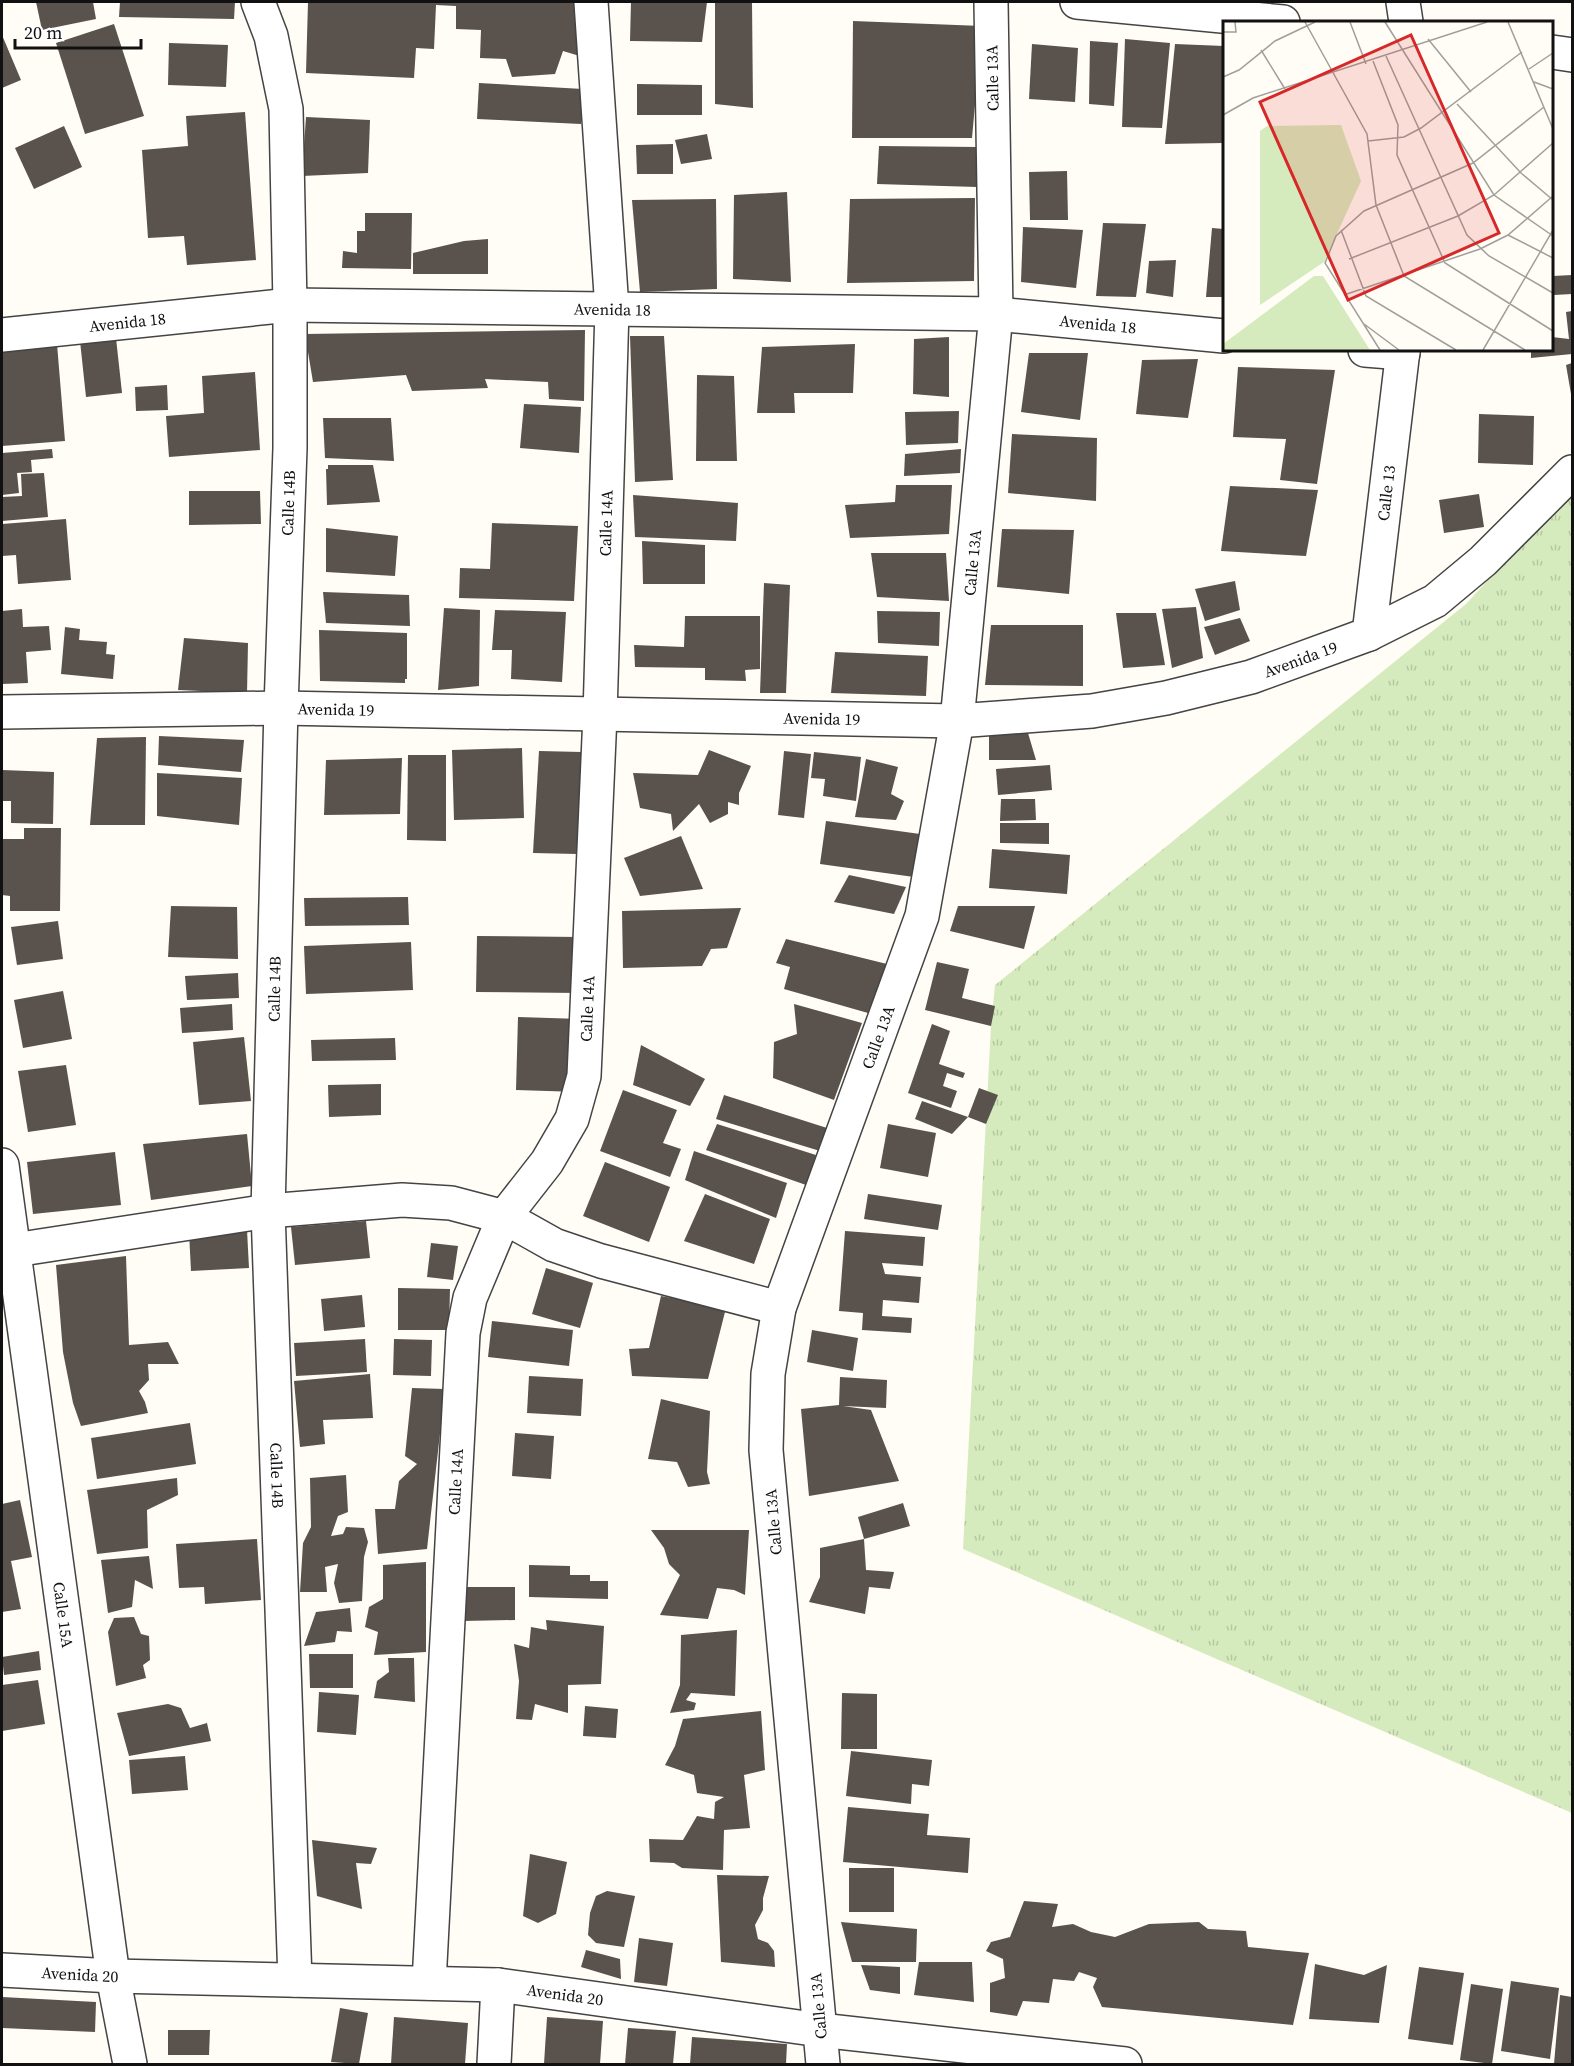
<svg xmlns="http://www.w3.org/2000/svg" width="1574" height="2066" viewBox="0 0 1574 2066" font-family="'Source Serif 4',serif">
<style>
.grass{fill:url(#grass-tufts)}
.building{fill:#5a524d}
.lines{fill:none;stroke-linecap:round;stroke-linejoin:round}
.minor-casing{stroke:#444;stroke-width:36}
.minor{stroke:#fff;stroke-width:33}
.labels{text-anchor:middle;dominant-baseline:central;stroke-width:6;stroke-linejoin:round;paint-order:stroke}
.street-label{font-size:16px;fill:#111;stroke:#fff}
.inset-road{fill:none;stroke:#a09f9a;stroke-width:1.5}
.view{fill:#d62828;fill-opacity:0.15;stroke:#d62828;stroke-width:3}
.inset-edge{fill:none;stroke:#111;stroke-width:3}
</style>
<defs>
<pattern id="grass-tufts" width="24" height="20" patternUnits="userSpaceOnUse" patternTransform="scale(1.5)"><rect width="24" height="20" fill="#d5ebbd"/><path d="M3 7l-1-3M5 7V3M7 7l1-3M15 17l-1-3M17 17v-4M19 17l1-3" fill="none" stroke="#b6c8a1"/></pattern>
</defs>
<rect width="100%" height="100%" fill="#fffdf5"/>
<path class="grass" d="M1572 488V1813L963 1549 991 1026 995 985 1466 604Z"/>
<g class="building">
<path d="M36 2H93L96 19 42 30Z"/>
<path d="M120 2H235L234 19 119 17Z"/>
<path d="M308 2H585L583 57 563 51 555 74 512 77 506 59 480 58 481 30 456 29V6L436 5 434 49 416 48 414 78 306 73Z"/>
<path d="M631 2H707L702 42 630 41Z"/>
<path d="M715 2H752L753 108 715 104Z"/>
<path d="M853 21 982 26 972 138H852Z"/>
<path d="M114 24 144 116 85 134 56 43Z"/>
<path d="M2 35 21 80 2 88Z"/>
<path d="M1125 39 1170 43 1162 128 1122 127Z"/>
<path d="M1090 41 1118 43 1114 106 1089 104Z"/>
<path d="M169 43 228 45 226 87 168 85Z"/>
<path d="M1032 44 1078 48 1075 102 1029 99Z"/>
<path d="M1175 44 1224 46V143L1165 144Z"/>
<path d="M479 83 583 89 581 124 477 119Z"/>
<path d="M637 84 702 85V115H637Z"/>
<path d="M245 112 256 260 187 265 184 236 148 238 142 150 188 146 186 116Z"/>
<path d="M306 117 370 120 368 173 302 176Z"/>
<path d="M64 126 82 167 34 189 15 148Z"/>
<path d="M707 134 712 159 681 164 675 140Z"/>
<path d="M673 144V174H637L636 145Z"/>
<path d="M879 146 978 147 977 187 877 184Z"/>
<path d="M1067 171 1068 220H1030L1029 172Z"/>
<path d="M787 192 791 282 733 279 734 195Z"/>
<path d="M975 198 974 281 847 283 850 199Z"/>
<path d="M716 199 717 289 640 292 632 200Z"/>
<path d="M365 213H412L411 269 342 268 343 251 357 253V231H365Z"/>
<path d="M1103 223 1146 224 1136 297 1096 296Z"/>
<path d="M1023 227 1083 230 1076 288 1021 282Z"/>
<path d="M1212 228 1224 229V297H1206Z"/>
<path d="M488 239V274H413V253L464 241Z"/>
<path d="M1176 260 1173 297 1146 293 1149 261Z"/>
<path d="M1572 275V294L1554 295 1553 276Z"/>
<path d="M1572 311V354L1531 358V350H1552V337L1569 339 1566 312Z"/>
<path d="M585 330 584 401 549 399 548 382 485 379 488 388 412 391 406 375 313 382 305 334Z"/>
<path d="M630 336H664L673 480 635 482Z"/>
<path d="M949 337V397L913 394 914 339Z"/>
<path d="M116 338 122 393 86 397 80 341Z"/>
<path d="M57 344 65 441 2 446V348Z"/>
<path d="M855 344 853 393H794L795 413H757L762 347Z"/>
<path d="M1029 353H1088L1080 420 1021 412Z"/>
<path d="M1198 359 1188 418 1136 414 1142 360Z"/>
<path d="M1572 363V393L1571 394 1566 365Z"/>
<path d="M1238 367 1335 370 1317 484 1280 480 1286 439 1233 437Z"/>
<path d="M255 372 260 450 169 457 166 416 204 413 202 376Z"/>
<path d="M697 375 734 376 737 461H696Z"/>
<path d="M167 385 168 410 136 411 135 387Z"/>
<path d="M524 404 581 407 579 453 520 448Z"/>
<path d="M959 411 958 443 906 445 905 412Z"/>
<path d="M1479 414 1534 416 1533 465 1478 463Z"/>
<path d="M323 418H391L394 461 325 458Z"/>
<path d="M1012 434 1097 438 1096 501 1008 493Z"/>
<path d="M52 449 53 458 31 460 32 472 17 473 19 493 2 495V453Z"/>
<path d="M961 449 960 473 904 476 905 454Z"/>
<path d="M328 465H373L380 502 327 505 326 469H328Z"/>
<path d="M44 473 48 517 2 521V497L22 496 21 474Z"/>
<path d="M896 485H952L949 534 850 538 845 505 895 502Z"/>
<path d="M1230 486 1318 490 1306 556 1221 551Z"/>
<path d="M189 491H260L261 524 189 525Z"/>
<path d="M1479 494 1484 527 1444 533 1439 500Z"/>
<path d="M633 495 738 503 736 541 635 537Z"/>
<path d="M66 519 71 580 18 584 16 555 2 556V524Z"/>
<path d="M492 523 578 526 574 601 459 598 460 568 490 569Z"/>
<path d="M326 528 398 536 395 576 326 572Z"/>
<path d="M1002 529 1074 530 1069 594 997 587Z"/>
<path d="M642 541 705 545V584H643Z"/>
<path d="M871 553H946L949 601 877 597Z"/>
<path d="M1235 581 1240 610 1205 621 1195 589Z"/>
<path d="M764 583 790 585 786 693H760Z"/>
<path d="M323 592 409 595 410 626 326 623Z"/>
<path d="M1196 607 1203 658 1172 668 1162 609Z"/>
<path d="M444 608 480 610 479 686 438 690Z"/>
<path d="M22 609 23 627 49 626 51 650 26 652 28 683 2 684V611Z"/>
<path d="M495 610 566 612 562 682 511 679 512 650H492Z"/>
<path d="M877 611 940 612 939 646 878 643Z"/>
<path d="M1116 613H1156L1165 665 1123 668Z"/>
<path d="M685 616H760V669L745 670 746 681 705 680V668L635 667 634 645 684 647Z"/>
<path d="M1240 618 1250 641 1215 655 1204 627Z"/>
<path d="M991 625H1083V686L985 685Z"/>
<path d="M65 627 80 629 79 640 107 642 106 654 115 655 113 679 61 674Z"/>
<path d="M319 630 407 633V679H405V683L320 681Z"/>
<path d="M184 638 248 643 247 693 178 690Z"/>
<path d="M835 652 928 656 926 696 831 693Z"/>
<path d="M989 732 1028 733 1036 760H989Z"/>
<path d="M159 736 244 740 241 772 158 765Z"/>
<path d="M146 737 145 825H90L97 738Z"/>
<path d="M522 748 524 818 454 820 452 750Z"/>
<path d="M709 750 751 766 739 793V805L728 802V814L710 823 699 804 673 831 671 814 640 808 633 773 698 775Z"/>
<path d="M539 751 582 752 577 854 533 853Z"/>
<path d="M784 751 811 754 804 818 778 815Z"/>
<path d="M814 752 861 757 856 801 823 796 825 779 811 778Z"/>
<path d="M408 755H446V841L407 840Z"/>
<path d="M402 758 400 814 324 815 326 760Z"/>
<path d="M866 759 898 767 891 794 904 801 896 820 855 817Z"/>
<path d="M1050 765 1052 790 998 795 996 769Z"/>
<path d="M2 770 54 772 53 824 11 823V801H2Z"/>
<path d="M157 773 242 778 239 825 157 816Z"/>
<path d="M1001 799H1035L1036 820 1000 821Z"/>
<path d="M826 821 920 834 914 877 820 864Z"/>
<path d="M1000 823H1049V844L1000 843Z"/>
<path d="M24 828H61L60 911H10V896L2 895V839H24Z"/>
<path d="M681 836 703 889 640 896 624 858Z"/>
<path d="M992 849 1070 855 1067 894 989 888Z"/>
<path d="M849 875 906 887 894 914 834 902Z"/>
<path d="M408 897 409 925 305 926 304 898Z"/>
<path d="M171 906 237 907 238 959 168 957Z"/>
<path d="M958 906H1035L1024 949 950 931Z"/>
<path d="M741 908 727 948 711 949 702 966 623 968 622 911Z"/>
<path d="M58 921 63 959 17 965 11 927Z"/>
<path d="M477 936 580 937 579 993 476 992Z"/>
<path d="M786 939 887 964 868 1013 784 989 790 967 776 963Z"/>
<path d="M411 942 413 990 306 994 304 946Z"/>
<path d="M937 962 969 969 962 998 995 1006 991 1026 925 1010Z"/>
<path d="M238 973 239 998 187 1000 185 976Z"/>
<path d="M63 991 72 1039 23 1048 14 1000Z"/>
<path d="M232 1004 233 1030 182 1033 180 1008Z"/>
<path d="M794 1004 862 1023 834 1100 773 1078 774 1042 797 1034Z"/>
<path d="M518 1017 581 1019 579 1092 516 1090Z"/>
<path d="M932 1024 950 1031 939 1064 965 1073 963 1078 947 1073 943 1086 957 1091 951 1108 908 1093Z"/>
<path d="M244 1037 251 1101 199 1105 193 1042Z"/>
<path d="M395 1038 396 1060 312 1061 311 1040Z"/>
<path d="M641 1045 705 1079 690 1106 633 1085Z"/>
<path d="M66 1065 76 1125 28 1132 18 1071Z"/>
<path d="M381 1084V1115L329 1117 328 1085Z"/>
<path d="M979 1088 998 1095 986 1124 968 1117Z"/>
<path d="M623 1090 677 1110 663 1143 681 1149 670 1177 600 1151Z"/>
<path d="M724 1095 827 1128 820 1151 716 1119Z"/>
<path d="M922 1101 968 1117 952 1134 915 1119Z"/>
<path d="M717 1124 816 1155 806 1185 706 1150Z"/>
<path d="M888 1124 936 1133 928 1177 880 1168Z"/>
<path d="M247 1134 252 1186 151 1200 143 1144Z"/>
<path d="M694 1151 787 1183 776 1218 685 1180Z"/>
<path d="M115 1152 121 1205 33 1214 27 1162Z"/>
<path d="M605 1162 670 1187 649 1242 583 1216Z"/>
<path d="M705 1194 770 1219 754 1264 684 1241Z"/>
<path d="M868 1194 942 1205 938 1230 864 1219Z"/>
<path d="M366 1221 370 1258 295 1265 291 1227Z"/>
<path d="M247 1230 249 1268 191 1271 189 1232Z"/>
<path d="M845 1231 925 1237 923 1266 882 1263 885 1274 921 1277 919 1303 883 1300 882 1316 912 1318 911 1333 862 1330 863 1313 839 1311Z"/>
<path d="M431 1243 458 1246 453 1280 427 1277Z"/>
<path d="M126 1256 129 1345 168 1342 179 1364H148L149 1380 139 1391 145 1402 148 1413 81 1426 73 1403 63 1352 56 1265Z"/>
<path d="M546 1268 593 1283 580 1328 532 1314Z"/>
<path d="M398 1288 450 1289 449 1330H398Z"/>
<path d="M362 1295 365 1327 324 1331 321 1299Z"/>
<path d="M661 1296 726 1308 708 1379 632 1376 629 1349 649 1348Z"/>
<path d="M492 1321 573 1330 569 1366 488 1357Z"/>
<path d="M812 1330 858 1338 853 1371 807 1362Z"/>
<path d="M365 1339 367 1372 296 1376 294 1343Z"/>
<path d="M394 1339 432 1340 431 1376 393 1375Z"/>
<path d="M370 1374 373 1418 323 1420 325 1444 300 1447 294 1381Z"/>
<path d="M529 1376 583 1379 581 1416 527 1413Z"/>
<path d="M840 1377 887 1380 886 1408 843 1406 871 1410 899 1481 809 1496 801 1409 839 1405Z"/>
<path d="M412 1388 445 1389 427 1549 378 1554 375 1509H395L399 1481 417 1464 405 1456Z"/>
<path d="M661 1399 710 1411 707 1472 710 1484 688 1487 677 1462 648 1459Z"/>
<path d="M190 1423 196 1464 97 1479 91 1438Z"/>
<path d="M515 1433 554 1436 551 1479 512 1476Z"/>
<path d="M346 1475 348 1512 338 1516 331 1536 343 1534 346 1527 364 1528 368 1542 364 1557 362 1601 339 1603 334 1583 338 1564 325 1567 327 1592H300L303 1543 311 1527 310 1478Z"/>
<path d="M177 1478 178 1495 147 1510 148 1548 97 1554 87 1490Z"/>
<path d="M20 1500 32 1557 11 1561 21 1609 2 1612V1504Z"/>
<path d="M903 1503 910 1526 864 1539 858 1517Z"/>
<path d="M651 1530H749L745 1595 734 1590 717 1588 708 1619 660 1615 680 1575 669 1564 664 1548Z"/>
<path d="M257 1539 261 1600 205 1604 204 1587 179 1588 176 1544Z"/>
<path d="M864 1539 866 1570 894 1572 890 1589 869 1587 865 1614 809 1602 820 1577V1548Z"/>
<path d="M149 1556 153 1589 135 1580 132 1607 108 1613 101 1560Z"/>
<path d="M426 1562V1652L374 1655 378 1632 365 1627 369 1607 383 1599V1565Z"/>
<path d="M529 1565 570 1566V1575H590V1581H608V1599L529 1597Z"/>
<path d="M463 1587H515V1620L463 1621Z"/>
<path d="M350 1608 352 1632 337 1631 335 1642 304 1646 316 1612Z"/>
<path d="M134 1617 141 1634 149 1636 150 1660 143 1665 146 1678 116 1686 108 1632 114 1618Z"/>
<path d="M546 1620 604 1626 601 1684 568 1685V1713L535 1704 532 1720 516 1719 519 1681 514 1644 529 1648 531 1627 547 1630Z"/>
<path d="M737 1630 735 1696 691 1693 686 1700 696 1703 694 1710 670 1713 680 1685 681 1635Z"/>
<path d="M39 1651 41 1670 4 1675 2 1657Z"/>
<path d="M309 1654H353V1688H310Z"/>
<path d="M388 1658H414L415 1702 374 1698 377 1681 389 1672Z"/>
<path d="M38 1680 45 1724 2 1731V1685Z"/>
<path d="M319 1692 359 1695 356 1735 317 1732Z"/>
<path d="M842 1693 877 1694V1749H841Z"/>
<path d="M168 1704 181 1708 190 1728 207 1723 211 1741 129 1756 117 1713Z"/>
<path d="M585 1706 618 1709 616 1738 583 1736Z"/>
<path d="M761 1711 765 1770 744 1775 750 1828 724 1830 723 1870 682 1868 674 1863 650 1862 649 1839 683 1840 697 1816 714 1819 715 1802 724 1797 697 1793 694 1775 665 1765 675 1746 683 1719Z"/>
<path d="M851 1751 932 1760 929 1786 912 1784 911 1804 846 1796Z"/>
<path d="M185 1756 188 1790 132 1794 129 1760Z"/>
<path d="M848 1807 929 1814 927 1835 970 1838 968 1873 843 1862Z"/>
<path d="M312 1840 377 1848 371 1864 356 1863 362 1909 317 1896Z"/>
<path d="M530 1854 567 1862 556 1914 538 1923 523 1916Z"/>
<rect x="849" y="1868" width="45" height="44"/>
<path d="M717 1875 769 1876 763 1898V1910L755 1925 758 1939 768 1943 774 1951 775 1967 721 1962Z"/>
<path d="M607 1891 635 1896 624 1947 596 1943 588 1935 590 1913 596 1896Z"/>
<path d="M1024 1901 1058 1904 1052 1927 1073 1924 1091 1932 1115 1937 1149 1924 1199 1922 1208 1929 1246 1931 1248 1947 1309 1953 1293 2025 1102 2007 1093 1987 1097 1978 1079 1972 1074 1981 1053 1979 1049 2003 1023 2001 1017 2016 990 2012V1983L1005 1978 1003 1959 986 1951 991 1942 1010 1937Z"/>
<path d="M841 1922 917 1929 916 1962H852Z"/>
<path d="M639 1938 673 1943 667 1986 634 1982Z"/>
<path d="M586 1950 620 1959 621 1979 581 1967Z"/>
<path d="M919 1962H972L974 2002 914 1995Z"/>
<path d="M1315 1964 1364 1975 1387 1965 1379 2023 1309 2019Z"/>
<path d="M861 1965 900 1967V1994L870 1990Z"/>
<path d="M1419 1967 1464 1973 1453 2045 1408 2039Z"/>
<path d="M1511 1981 1559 1988 1550 2059 1501 2051Z"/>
<path d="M1471 1984 1503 1989 1492 2064 1460 2060Z"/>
<path d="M1560 1995 1572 1997V2064H1554Z"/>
<path d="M2 1997 96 2002 95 2032 2 2028Z"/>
<path d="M340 2008 368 2013 359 2064 331 2062Z"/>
<path d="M394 2017 468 2023 465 2064H391Z"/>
<path d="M547 2017 603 2021 600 2064H544Z"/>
<path d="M628 2028 676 2031 673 2064H625Z"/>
<path d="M168 2030H210L209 2055H168Z"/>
<path d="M692 2037 787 2044 786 2064H690Z"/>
</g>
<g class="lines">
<g class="minor-casing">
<g id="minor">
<path id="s1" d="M258 2 271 36 286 109 290 305V448L281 708 268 1211 295 1980"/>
<path d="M1077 2 1283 22"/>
<path d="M1403 2 1406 22"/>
<path d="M1552 52 1572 55"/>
<path id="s2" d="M2 335 290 305 996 314 1224 336"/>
<path d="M1365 350 1403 353"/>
<path id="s3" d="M1369 634 1403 350"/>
<path id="s4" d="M2 712 281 708 957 721 1092 711 1166 698 1251 677 1369 634 1435 601 1483 561 1572 472"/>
<path id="s5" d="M2 1165 113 1976 130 2064"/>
<path d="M2 1252 268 1211 402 1200 451 1203 504 1217 554 1245 601 1261 779 1308"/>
<path id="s6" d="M2 1970 113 1976 498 1985 820 2030 1125 2064"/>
<path id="s7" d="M429 1983 463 1333 470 1298 504 1217 547 1162 572 1119 584 1076 600 715 612 309 591 2"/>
<path d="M494 2064 498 1985"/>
<path id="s8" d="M823 2064 766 1450 768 1374 779 1308 922 916 957 721 996 314 991 2"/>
</g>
</g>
<use href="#minor" class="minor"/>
</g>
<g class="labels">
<g class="street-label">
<text transform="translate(992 78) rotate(-91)">Calle 13A</text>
<text stroke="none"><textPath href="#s2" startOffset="612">Avenida 18</textPath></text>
<text stroke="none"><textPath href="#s2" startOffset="126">Avenida 18</textPath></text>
<text stroke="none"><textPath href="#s2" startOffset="1098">Avenida 18</textPath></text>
<text stroke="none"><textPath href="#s3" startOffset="142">Calle 13</textPath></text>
<text transform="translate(288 503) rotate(-88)">Calle 14B</text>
<text stroke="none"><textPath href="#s7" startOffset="1492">Calle 14A</textPath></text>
<text stroke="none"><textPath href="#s8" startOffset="1534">Calle 13A</textPath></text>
<text stroke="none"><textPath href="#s4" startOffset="1306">Avenida 19</textPath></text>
<text stroke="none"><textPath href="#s4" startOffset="334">Avenida 19</textPath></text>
<text stroke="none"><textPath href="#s4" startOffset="820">Avenida 19</textPath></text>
<text transform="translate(274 989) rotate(-89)">Calle 14B</text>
<text stroke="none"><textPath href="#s7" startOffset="1006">Calle 14A</textPath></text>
<text stroke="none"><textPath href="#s8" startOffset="1048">Calle 13A</textPath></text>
<text stroke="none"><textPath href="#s1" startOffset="1478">Calle 14B</textPath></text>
<text stroke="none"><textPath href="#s7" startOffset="502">Calle 14A</textPath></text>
<text transform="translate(773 1522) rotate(-95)">Calle 13A</text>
<text stroke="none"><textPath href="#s5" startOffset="454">Calle 15A</textPath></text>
<text stroke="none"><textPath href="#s6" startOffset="78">Avenida 20</textPath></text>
<text stroke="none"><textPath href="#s6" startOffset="564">Avenida 20</textPath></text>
<text transform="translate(818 2006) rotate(-95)">Calle 13A</text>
</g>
</g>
<g transform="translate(1223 21)">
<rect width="330" height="330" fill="#fffdf5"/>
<path d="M118 104 138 160 101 241 37 284V110L44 105ZM91 255H100L147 329H0V323Z" fill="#d5ebbd"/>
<path class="inset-road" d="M82 1 144 113 153 184 181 255 302 329M127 1 143 43M162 1 271 174 330 215M285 1 330 108M0 11H13L12 1M205 18 248 71M38 29 62 68M163 35 244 214 266 235 330 272M150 40 175 104 174 134 222 242 330 310M306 48 330 32M0 56 16 49 52 20 92 1M311 61 330 68M234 83 298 152 330 179M0 94 30 77 264 1M145 120 181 116 198 107 299 31M118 209 143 275 233 329M285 214 330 237M126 238 235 195 271 174 330 122M121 274 257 228 285 214 330 175M141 303 176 329M157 329 102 242 113 215 141 190 250 142 321 86M260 329 330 209"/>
<path class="view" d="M188 14 276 212 125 279 37 81Z"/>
<rect width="330" height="330" class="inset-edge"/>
</g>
<rect width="1574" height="2066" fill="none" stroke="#111111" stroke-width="6"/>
<path d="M15 39v9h126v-9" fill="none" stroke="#111111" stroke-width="3"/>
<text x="24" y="39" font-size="18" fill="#111111" stroke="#ffffff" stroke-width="4.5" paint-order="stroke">20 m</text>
</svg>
